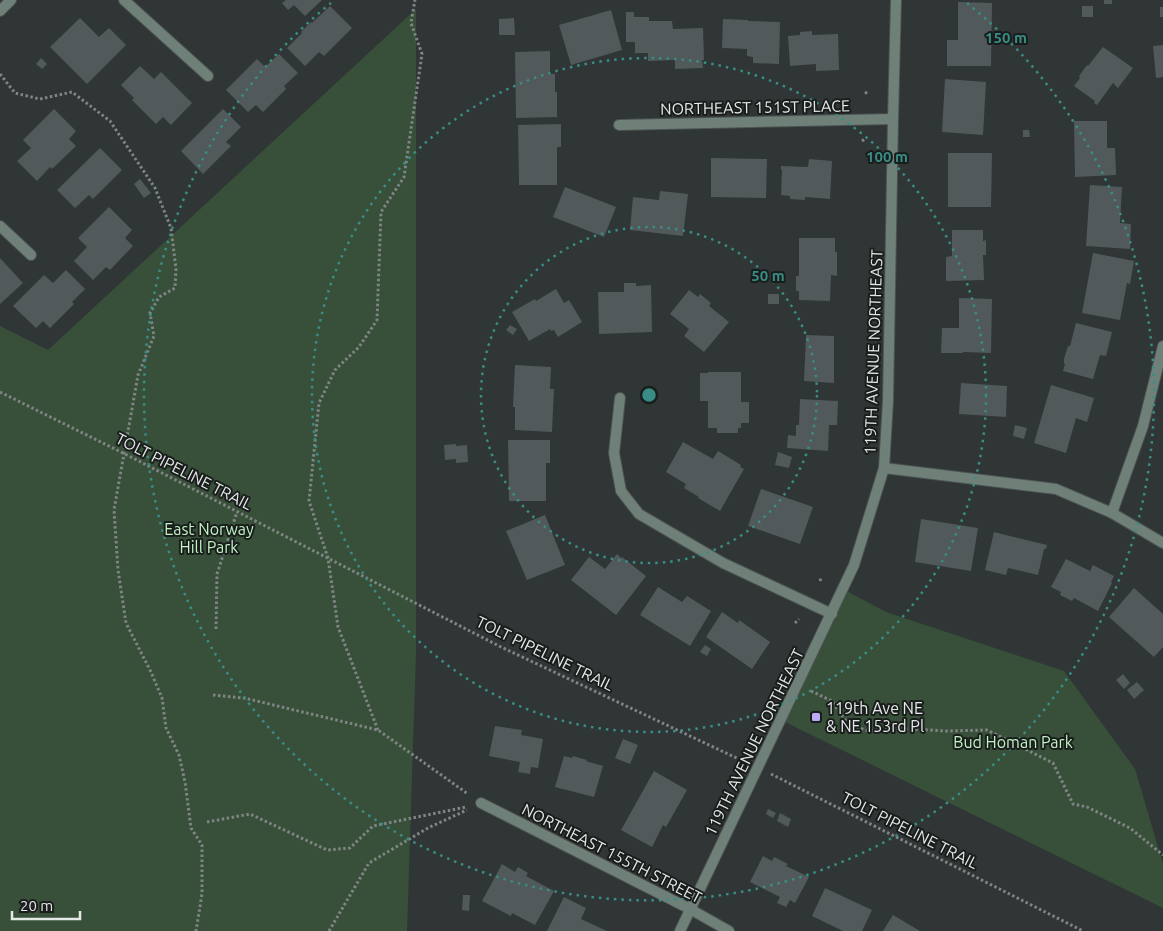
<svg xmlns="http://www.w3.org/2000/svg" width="1163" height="931" viewBox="0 0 1163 931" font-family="Ubuntu,sans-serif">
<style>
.green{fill:#385039}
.building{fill:#51595a}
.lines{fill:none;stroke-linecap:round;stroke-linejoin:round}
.street-casing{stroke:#4c5352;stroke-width:12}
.path{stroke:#7f8584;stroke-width:3;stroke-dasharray:2.5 2.5;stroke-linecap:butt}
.street{stroke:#6f8078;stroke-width:10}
.ring{fill:none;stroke:#3a8d86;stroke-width:2.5;stroke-dasharray:2.5 5}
.poi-dot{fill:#bbaaf6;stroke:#191d1c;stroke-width:2}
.labels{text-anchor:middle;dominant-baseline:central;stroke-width:4;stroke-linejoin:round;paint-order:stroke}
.street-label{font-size:16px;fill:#e4e9e8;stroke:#191d1c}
.park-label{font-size:16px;fill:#c1f3c3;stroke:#191d1c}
.poi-label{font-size:16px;fill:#e4e9e8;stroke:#191d1c;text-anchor:start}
.centre{fill:#3a8d86;stroke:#191d1c;stroke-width:2.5}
.ring-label{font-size:15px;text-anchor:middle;font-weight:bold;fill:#3a8d86;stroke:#191d1c;stroke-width:4;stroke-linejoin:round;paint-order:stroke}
</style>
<rect width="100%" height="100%" fill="#2f3635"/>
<g class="green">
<path d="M416 9V652L407 931H0V326L48 350Z"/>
<path d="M843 589 886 612 1064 671 1135 769 1163 864V908L781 720Z"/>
</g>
<g class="building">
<path d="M286 0H322L305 16 294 5 288 10 282 3Z"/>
<rect x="1104" y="0" width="8" height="4"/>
<path d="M958 2 992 3 991 66H947V40H958Z"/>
<path d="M330 6 352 28 324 56 319 52 305 66 287 48 302 33 301 32 311 22 312 23Z"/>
<rect x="1082" y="6" width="11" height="11"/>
<rect x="1160" y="7" width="3" height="10"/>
<path d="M611 10 622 50 571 65 559 25Z"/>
<path d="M626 12H634V17H649V21H672L673 29 703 28 704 60H702L703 68 675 69V60L648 61V53H635V42H626Z"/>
<path d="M80 18 99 37 109 28 126 45 87 84 50 47Z"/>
<path d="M514 18 515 35H499V19Z"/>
<path d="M723 19 748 20V21L780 22 779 64 753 63V57L747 56V49L722 48Z"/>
<path d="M812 31V35L838 34 839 70 816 71V64L790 66 788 36 800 35V32Z"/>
<path d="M1163 45V77L1156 78 1153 46Z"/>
<path d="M1103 47 1133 68 1118 88 1113 83 1097 105 1094 103 1095 101 1074 86 1080 78 1079 76 1087 65 1088 66Z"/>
<path d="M550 51V74H555V92H557V117L516 118 515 52Z"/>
<path d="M279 54 298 73 284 86 286 89 263 112 256 105 248 112 226 90 257 59 265 67Z"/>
<path d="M41 58 47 64 42 69 36 64Z"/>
<path d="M140 66 154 79 161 72 192 103 171 125 163 117 156 124 132 100 134 98 121 85Z"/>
<path d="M945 79 986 82 983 135 942 132Z"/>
<path d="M54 109 76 131 69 139 76 146 52 169 50 167 37 181 17 161 31 148 23 140Z"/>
<path d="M223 109 241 127 226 142 231 146 203 174 181 151Z"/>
<path d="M1074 121H1107V148H1115L1116 175 1075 177Z"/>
<path d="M561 124V147H557V185H519L518 125Z"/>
<path d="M1023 130H1029L1030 137H1023Z"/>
<path d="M100 148 122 170 93 199 89 195 75 208 57 190Z"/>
<path d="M948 153H992L991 207H948Z"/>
<path d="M711 158 767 159 766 198 711 197Z"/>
<path d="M809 159 832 161 830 199 805 197V200L790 199V196L781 195 782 170H781V166L808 167Z"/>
<path d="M140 179 151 193 144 198 134 184Z"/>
<path d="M1090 185 1122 187 1120 223 1131 224 1130 249 1086 246Z"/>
<path d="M565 187 616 207 604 237 553 217Z"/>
<path d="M660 191 688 194 683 236 630 230 633 197 659 200Z"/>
<path d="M109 207 132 230 125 238 133 246 110 270 106 267 93 280 74 261 87 247 78 238Z"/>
<path d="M952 230H983V241L986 240V255H983L984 280 946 281V257L952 256Z"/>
<path d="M799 238H835V252H837V276L831 275 830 301 799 300V291H796V276H799Z"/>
<path d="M1093 253 1134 261 1130 284 1127 283 1120 320 1082 313Z"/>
<path d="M0 258 23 283 0 304Z"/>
<path d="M66 270 85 289 72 302 74 304 50 328 43 321 36 328 13 306 44 275 53 283Z"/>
<path d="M624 283H636V286L651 285 652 332 599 334 598 292H624Z"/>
<path d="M556 289 564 303 569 300 582 322 558 337 554 330 551 331 550 329 529 341 512 312 535 299 536 301Z"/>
<path d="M689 290 698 297 700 294 711 303 709 306 729 322 704 352 684 336 689 329 670 314Z"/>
<rect x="768" y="294" width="11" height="10"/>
<path d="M959 298 992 299 991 353 963 352V353H941L942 328H959Z"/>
<path d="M1076 323 1112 332 1106 356 1100 355 1093 379 1063 371 1065 364 1064 363V359L1068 346H1070Z"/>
<path d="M510 325 517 329 513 335 506 330Z"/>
<path d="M806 335 834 336V383L804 381Z"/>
<path d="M515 365 551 367 550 389H554L552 432 515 430V407H513Z"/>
<path d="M708 372H741V402H749V423H741V428H738V433H717V428H708V401H700V373H708Z"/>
<path d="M961 383 1007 386 1006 417 959 414Z"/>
<path d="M1051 385 1094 398 1087 422 1076 418 1066 453 1034 443Z"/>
<path d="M800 399 838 401 837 425H829L828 451 787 448 788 435 796 436V425H799Z"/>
<path d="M1015 425 1027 428 1024 439 1013 436Z"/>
<path d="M508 440H550V463H546V501H509Z"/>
<path d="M683 442 713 459 718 451 741 465 740 467 744 469 720 511 698 498 699 497 684 488 686 484 666 472Z"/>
<path d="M456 444V446L467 445 468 462 456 463V459L445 460 444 445Z"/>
<path d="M778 452 792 457 789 468 775 465Z"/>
<path d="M761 489 813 507 800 544 748 526Z"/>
<path d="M545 515 565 565 527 580 506 531Z"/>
<path d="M921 519 978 528 971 571 915 562Z"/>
<path d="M994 532 1047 545 1046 549H1044L1038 575 1008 568 1006 575 985 570Z"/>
<path d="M617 554 621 558 622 557 646 576 616 615 571 580 589 557 605 569Z"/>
<path d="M1066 559 1090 571 1093 565 1114 576 1111 582 1112 583 1098 611 1074 598 1072 601 1060 595 1061 592 1051 587Z"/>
<path d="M658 587 682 602 687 596 711 611 690 646 640 615Z"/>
<path d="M1134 588 1163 614V647L1154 657 1109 617Z"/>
<path d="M722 612 738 623 739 620 770 642 752 669 706 637Z"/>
<path d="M705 645 711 649 707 656 700 652Z"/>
<path d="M1123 674 1130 683 1124 689 1116 680Z"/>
<path d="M1137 682 1144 690 1134 699 1127 690Z"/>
<path d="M495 726 522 730 521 735 543 739 538 768 531 767 530 774 518 772 520 762 489 756Z"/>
<path d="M623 739 638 745 630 764 615 758Z"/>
<path d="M564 756 572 758 573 756 587 760 586 761 603 766 594 797 555 787Z"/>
<path d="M654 771 687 790 666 827 663 825 652 847 621 830Z"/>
<path d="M768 809 776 813 773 818 766 814Z"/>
<path d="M780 813 791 819 788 827 777 821Z"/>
<path d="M763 856 772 861 774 857 788 864 786 866 809 877 795 903 790 900 786 907 777 903 780 897 750 882Z"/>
<path d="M502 864 515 872 518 867 528 873 526 876 554 891 535 925 512 913 511 916 482 901Z"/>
<path d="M825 888 872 910 862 931H843L812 916Z"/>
<path d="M463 895H470L469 911 462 910Z"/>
<path d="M564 897 586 908 581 919 607 931H547Z"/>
<path d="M893 915 920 931H883Z"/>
</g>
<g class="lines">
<g class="street-casing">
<g id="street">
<path d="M124 0 208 76"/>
<path d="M0 11 11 0"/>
<path d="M619 125 893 119"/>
<path d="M0 226 31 255"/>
<path d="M620 398 614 453 621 491 639 514 723 563 832 614"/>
<path d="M884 468 1056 489 1112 513 1163 543"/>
<path d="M1112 513 1143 426 1163 346"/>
<path d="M481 803 690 909 729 931"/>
<path d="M680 931 854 565 884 468 888 401 893 119 896 0"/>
</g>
</g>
<g class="path">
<path d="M0 74 15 93 40 99 72 92 110 121 155 188 171 228 176 269 175 288 159 297 150 313 154 336 138 375 114 510 118 570 126 623 151 672 162 698 166 728 179 755 185 782 191 828 202 845V894L196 931"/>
<path d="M865 92 868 94"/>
<path d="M862 141 866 138"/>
<path d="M0 392 125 454 501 647 743 761"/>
<path d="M820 581 821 578"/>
<path d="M795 623 799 619"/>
<path d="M216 629 217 574 237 512"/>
<path d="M811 691 832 701 848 724 868 731 896 728 946 731 987 730 1053 763 1073 804 1087 807 1130 828 1163 855"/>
<path d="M213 695 244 698 378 730 468 794"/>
<path d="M378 730 338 627 328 558 309 501 319 403 335 370 359 347 377 320 381 212 404 177 422 54 411 23 415 0"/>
<path d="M771 774 1083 931"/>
<path d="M207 822 250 814 327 850 350 848 373 826 466 807"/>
<path d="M329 931 369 863 428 828 467 810"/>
</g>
<use href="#street" class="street"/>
</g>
<g class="ring">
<circle cx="649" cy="395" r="168"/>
<circle cx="649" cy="395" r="337"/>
<path d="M967 3A505 505 0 1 1 331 3"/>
</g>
<rect class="poi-dot" x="811" y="712" width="10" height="10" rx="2.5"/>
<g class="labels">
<g class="street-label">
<text transform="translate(755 107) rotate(-1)">NORTHEAST 151ST PLACE</text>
<text transform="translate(873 352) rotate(-88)">119TH AVENUE NORTHEAST</text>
<text transform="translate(184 471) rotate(27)">TOLT PIPELINE TRAIL</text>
<text transform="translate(545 653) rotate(26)">TOLT PIPELINE TRAIL</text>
<text transform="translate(754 742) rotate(-64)">119TH AVENUE NORTHEAST</text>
<text transform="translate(910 830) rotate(27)">TOLT PIPELINE TRAIL</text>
<text transform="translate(612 853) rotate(27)">NORTHEAST 155TH STREET</text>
</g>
<g class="park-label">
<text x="209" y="529">East Norway<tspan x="209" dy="18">Hill Park</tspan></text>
<text x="1013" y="742">Bud Homan Park</text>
</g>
<g class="poi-label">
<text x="826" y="708">119th Ave NE<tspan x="826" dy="18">&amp; NE 153rd Pl</tspan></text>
</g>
</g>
<circle cx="649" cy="395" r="8" class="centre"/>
<g class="ring-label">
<text x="1006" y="43">150 m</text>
<text x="887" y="162">100 m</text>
<text x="768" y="281">50 m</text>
</g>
<path d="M12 911v8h68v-8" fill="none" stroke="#e4e9e8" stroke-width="2.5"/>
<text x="20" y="911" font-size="15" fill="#e4e9e8" stroke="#191d1c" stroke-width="4" paint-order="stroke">20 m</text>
</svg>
